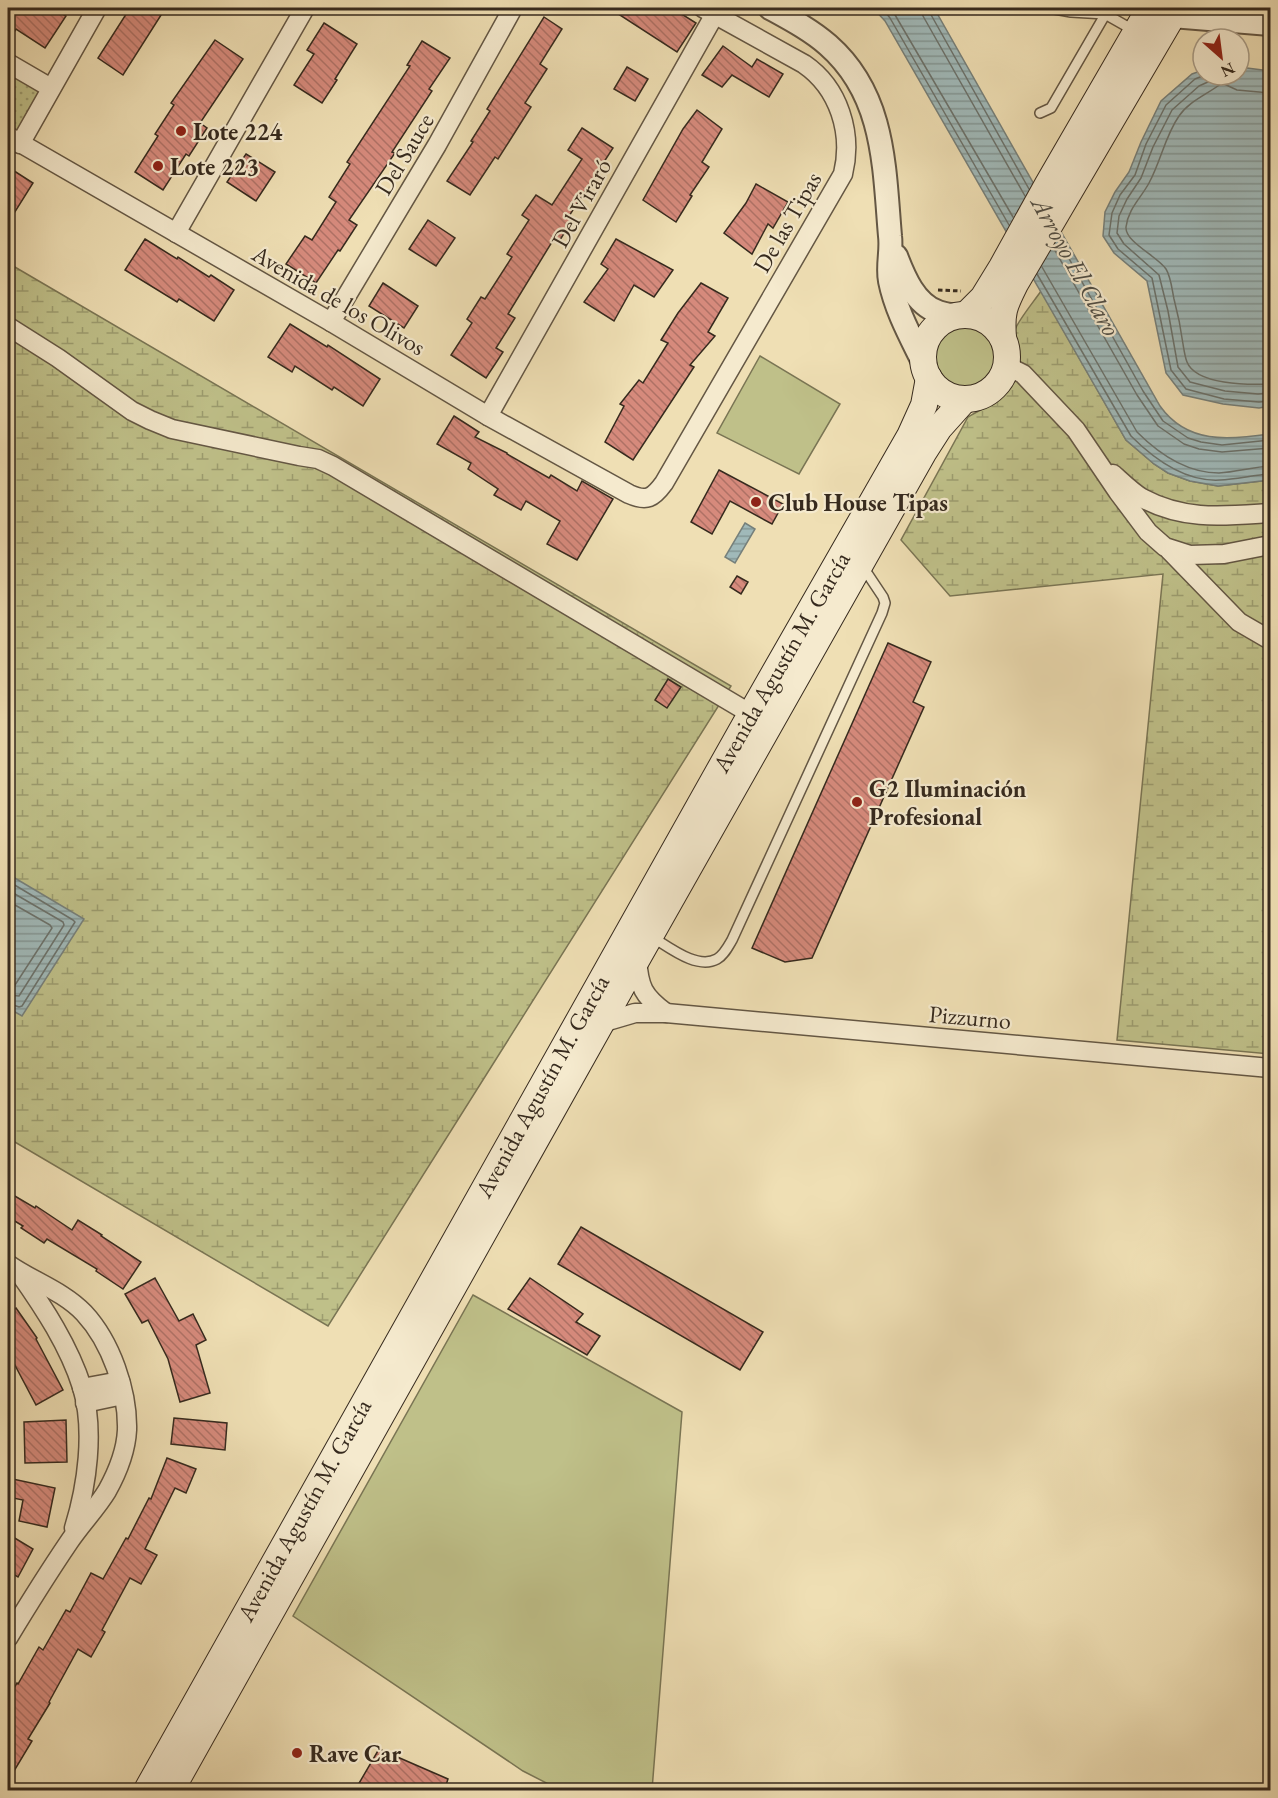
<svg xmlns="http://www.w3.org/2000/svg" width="1278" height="1798" viewBox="0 0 1278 1798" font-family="'EB Garamond',serif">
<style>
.grass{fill:#bfc089;stroke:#7a7554;stroke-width:1.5}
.wetland{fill:url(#wetland-marsh);stroke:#7a7554;stroke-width:1.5}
.park{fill:url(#park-dots);stroke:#7a7554;stroke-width:1.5}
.water{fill:url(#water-rules);stroke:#76807b;stroke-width:1.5}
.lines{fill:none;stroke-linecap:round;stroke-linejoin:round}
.shore{stroke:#6b726c;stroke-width:1.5}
.building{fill:url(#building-back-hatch);stroke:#362a1e;stroke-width:1.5}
.service-casing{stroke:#645744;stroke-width:12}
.minor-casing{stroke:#645744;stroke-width:21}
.tertiary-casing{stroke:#645744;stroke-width:26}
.secondary-casing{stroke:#362a1e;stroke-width:28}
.path{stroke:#362a1e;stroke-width:3;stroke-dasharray:4.5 3;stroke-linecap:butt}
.service{stroke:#f5eace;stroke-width:9}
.minor{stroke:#f5eace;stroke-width:18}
.tertiary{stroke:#f5eace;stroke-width:22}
.secondary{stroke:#f5eace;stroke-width:26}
.poi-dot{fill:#8f2418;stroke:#f5eace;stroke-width:2}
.labels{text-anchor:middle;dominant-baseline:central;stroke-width:4.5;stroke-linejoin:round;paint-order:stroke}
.poi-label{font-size:24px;font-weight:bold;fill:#362a1e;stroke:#f5eace;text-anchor:start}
.street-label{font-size:24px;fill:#362a1e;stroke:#f5eace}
.water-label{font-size:26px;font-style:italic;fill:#504e45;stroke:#f5eace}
</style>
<defs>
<pattern id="wetland-marsh" width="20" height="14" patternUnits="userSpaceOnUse" patternTransform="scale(1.5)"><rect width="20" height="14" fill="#bfc089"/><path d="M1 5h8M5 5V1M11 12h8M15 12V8" fill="none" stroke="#9c9c6f"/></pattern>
<pattern id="park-dots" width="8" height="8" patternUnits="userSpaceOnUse" patternTransform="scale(1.5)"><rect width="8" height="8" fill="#bfc089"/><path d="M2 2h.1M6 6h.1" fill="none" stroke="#9c9c6f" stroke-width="1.8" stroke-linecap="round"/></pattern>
<pattern id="water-rules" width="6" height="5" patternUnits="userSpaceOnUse" patternTransform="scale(1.5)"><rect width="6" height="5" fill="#a0b9b9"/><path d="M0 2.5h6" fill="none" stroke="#839796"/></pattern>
<pattern id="building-back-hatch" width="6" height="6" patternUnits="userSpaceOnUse" patternTransform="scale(1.5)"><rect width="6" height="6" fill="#d68a7c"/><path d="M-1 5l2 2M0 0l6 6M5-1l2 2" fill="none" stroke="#ae7165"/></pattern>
</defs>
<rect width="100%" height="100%" fill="#efdfb4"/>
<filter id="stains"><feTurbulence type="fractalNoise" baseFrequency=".00333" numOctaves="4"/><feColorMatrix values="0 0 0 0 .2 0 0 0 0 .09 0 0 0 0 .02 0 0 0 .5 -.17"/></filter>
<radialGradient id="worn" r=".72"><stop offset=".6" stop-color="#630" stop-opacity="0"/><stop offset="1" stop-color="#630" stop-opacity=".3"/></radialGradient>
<g class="grass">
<circle cx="963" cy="355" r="32"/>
<path d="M760 356 840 404 799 474 717 433Z"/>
<path d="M473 1295 682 1412 652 1790H560L523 1771 293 1616Z"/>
</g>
<g class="wetland">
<path d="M8 263 731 686 328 1326 8 1138Z"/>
<path d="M1041 291 1126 440 1154 464 1168 473 1190 481 1218 486 1270 480V1054L1117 1040 1163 574 950 596 901 540 968 417C978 411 987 407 997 401 1012 391 1019 370 1019 352 1019 344 1013 339 1015 330 1017 322 1035 300 1041 291Z"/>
</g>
<path class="park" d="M8 63 51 88 20 144 8 137Z"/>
<g class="water">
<path d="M873 8H934L1160 406C1187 444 1228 440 1270 434V480L1218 486 1190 481 1168 473 1154 464 1126 440 885 21Z"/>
<path d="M1239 67 1270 71V406L1259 408 1223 404 1183 395 1166 373 1147 281 1114 253 1103 236 1105 212 1115 192 1129 172 1141 142 1161 101 1192 74 1203 70V75H1239Z"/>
<path d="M745 523 755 529 735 563 725 557Z"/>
<path d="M8 874 84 919 22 1016 8 1008Z"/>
</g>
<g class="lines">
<g class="shore">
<path d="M882 8 890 18 1009 225"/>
<path d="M891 8 1013 217"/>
<path d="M921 8 923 16 1025 196"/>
<path d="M929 8 930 13 1029 189"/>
<path d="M1205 75 1195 79 1166 105 1146 144 1135 175 1120 195 1112 213 1109 235 1118 249 1152 278 1171 370 1186 389 1224 399 1259 402 1270 401"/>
<path d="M1215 75 1210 81 1199 86 1172 110 1153 147 1141 178 1127 199 1119 216 1117 233 1124 244 1159 275 1168 311 1178 367 1190 382 1225 391 1258 394 1270 393"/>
<path d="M1270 93 1237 90 1222 83C1208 94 1189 101 1179 116 1165 136 1161 161 1149 183 1141 198 1128 209 1126 227 1125 242 1157 256 1166 269 1171 277 1172 290 1174 299 1178 314 1181 329 1183 344 1184 350 1185 357 1187 362 1196 385 1249 385 1270 384"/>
<path d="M1058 239 1143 391 1163 421 1188 438 1201 442 1222 445 1270 440"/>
<path d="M1053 247 1137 395 1158 426 1184 444 1199 449 1222 452 1270 448"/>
<path d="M1042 267 1137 432C1158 453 1187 473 1219 473 1236 472 1253 467 1270 466"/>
<path d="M1037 274 1131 436C1154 459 1186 482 1220 480 1237 479 1254 475 1270 474"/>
<path d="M8 881 73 920 75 922 22 1006 19 1007 8 1003"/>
<path d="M8 890 63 922 64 925 19 996 8 995"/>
<path d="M8 901 50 925 52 928 15 985 8 986"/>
</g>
</g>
<g class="building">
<path d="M8 8H52L66 16 45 48 16 29 8 42Z"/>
<path d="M130 8H156L163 12 123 75 98 58Z"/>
<path d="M609 8H672L696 23 677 52Z"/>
<path d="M544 17 562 29 540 64 547 69 525 103 531 107 498 159 495 157 470 195 447 181 473 142 471 141 490 111 487 109Z"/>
<path d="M324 23 357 44 335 79 337 80 322 103 294 85 314 54 307 50Z"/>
<path d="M215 40 243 59 200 123 207 128 189 156 186 154 163 190 135 172 158 136 155 134 174 105 171 103Z"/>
<path d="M422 41 450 58 429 89 432 91 392 152 395 153 349 220 357 225 340 251 338 250 316 283 286 264 305 236 312 240 336 202 329 197 350 164 347 162 410 66 407 65Z"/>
<path d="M723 46 752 67 757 59 783 74 769 97 732 75 722 87 702 75Z"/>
<path d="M627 67 648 79 635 101 614 89Z"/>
<path d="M697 110 722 129 702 162 709 167 690 195 692 196 676 222 643 200 683 129Z"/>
<path d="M582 128 613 148 569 216 573 219 560 240 555 237 508 314 515 318 496 348 503 352 486 378 451 355 472 323 467 319 481 297 485 299 512 257 507 254 529 220 522 215 536 195 552 205 582 159 568 150Z"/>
<path d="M246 154 275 172 256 201 227 182Z"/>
<path d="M8 167 33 183 8 223Z"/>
<path d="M756 184 788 202 773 228 768 224 752 254 724 233 746 203Z"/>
<path d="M428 220 455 238 436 266 409 249Z"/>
<path d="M145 239 177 259 178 257 209 277 211 275 234 290 214 321 179 299 177 302 125 270Z"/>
<path d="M616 239 673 270 654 297 634 285 614 321 584 302 608 269 601 264Z"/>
<path d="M383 283 418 306 404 328 369 306Z"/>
<path d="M701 283 728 298 708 332 715 336 690 365 694 367 633 460 605 442 624 406 620 404 639 380 643 383 668 343 661 340 678 313Z"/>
<path d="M290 324 327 347 328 345 380 379 363 406 334 387 332 390 295 366 292 372 268 357Z"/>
<path d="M454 416 479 432 475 437 507 453V454L549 478 551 475 577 491 582 481 613 499 577 560 547 544 560 521 526 501 521 510 494 495 498 489 468 469 471 463 437 444Z"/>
<path d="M719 470 783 504 772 524 730 501 712 534 691 522Z"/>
<path d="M737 576 748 582 741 594 730 587Z"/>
<path d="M888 643 931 662 913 702 924 707 812 958 785 962 752 948Z"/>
<path d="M668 679 681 687 667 708 655 700Z"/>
<path d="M8 1192 35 1208 36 1206 72 1230 78 1220 102 1235 101 1236 141 1262 123 1289 96 1271 97 1269 47 1239 44 1243 21 1228 23 1226 8 1217Z"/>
<path d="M581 1227 763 1332 740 1370 558 1264Z"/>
<path d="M155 1278 179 1321 193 1314 206 1340 196 1345 210 1393 180 1402 168 1359 148 1320 142 1323 125 1294Z"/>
<path d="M530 1278 583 1314 576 1322 600 1336 587 1355 508 1309Z"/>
<path d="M16 1308 37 1338 36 1339 63 1390 36 1405 8 1352V1314Z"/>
<path d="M174 1418 227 1423 225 1450 171 1444Z"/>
<path d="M66 1420 67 1462 25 1463 24 1422Z"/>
<path d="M167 1458 196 1469 186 1493 175 1488 145 1549 157 1555 141 1584 130 1578 102 1630 105 1632 91 1657 78 1649 49 1702 50 1703 28 1739 32 1741 8 1781V1699L17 1683 18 1684 39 1647 43 1650 66 1610 70 1612 91 1573 103 1579 126 1538 128 1539 149 1498 151 1499Z"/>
<path d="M8 1478 55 1488 47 1527 19 1521 23 1500 8 1497Z"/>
<path d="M8 1534 33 1549 18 1577 8 1571Z"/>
<path d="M379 1749 448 1779 444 1791H373L358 1785Z"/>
</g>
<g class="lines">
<g class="service-casing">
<g id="service">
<path d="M1049 8 1071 12 1105 14 1135 31"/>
<path d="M1040 113 1051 108 1109 8"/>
<path d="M652 937C669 947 697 970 717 959 724 955 728 947 732 940L882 613 885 603 883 597 863 567"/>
</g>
</g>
<g class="minor-casing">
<g id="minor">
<path d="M8 63 51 88"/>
<path d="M8 136 331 322 488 416 629 494C647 502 653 498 664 483L843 174C853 133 839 88 804 64L703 8"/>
<path d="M20 144 97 8"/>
<path d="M176 233 305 8"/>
<path d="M331 322 437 145 513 8"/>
<path d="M9 327 58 358 132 411 150 420 172 429 299 456 318 459 333 466 751 714"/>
<path d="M1007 366 1023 374 1076 430 1118 492 1148 532 1165 547 1190 555 1224 554 1270 545"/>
<path d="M488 416 715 14"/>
<path d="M1113 474C1122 482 1132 492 1142 498 1185 521 1224 516 1270 513"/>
<path d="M1169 550 1239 622 1270 640"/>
<path d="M637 959C639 987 643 996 666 1013"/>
<path d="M601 1023 635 1013H666L1270 1068"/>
<path d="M8 1264C32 1281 63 1291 84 1313 111 1342 128 1391 127 1430 126 1451 117 1473 107 1491 96 1509 81 1524 69 1542 48 1573 28 1605 8 1638"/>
<path d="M20 1274C44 1308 69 1346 82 1387 95 1430 87 1486 74 1528"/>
<path d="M82 1388 120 1381"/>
<path d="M85 1403 123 1395"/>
</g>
</g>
<g class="tertiary-casing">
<g id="tertiary">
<path d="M770 8C790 19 811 30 828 45 885 95 884 166 890 236 892 251 887 266 890 281 896 311 912 339 925 366"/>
<path d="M1156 12 1172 16 1270 24"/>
<path d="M896 256C904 277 915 304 938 312 943 314 951 315 957 316"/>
</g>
</g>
<g class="secondary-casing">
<g id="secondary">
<path d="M966 315 983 298 1002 267 1048 184 1150 8"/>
<circle cx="965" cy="357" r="42"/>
<path d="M1003 338C1001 312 1004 306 1015 284L1177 8"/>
<path d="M147 1790 751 714 910 436 924 405 929 378"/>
<path d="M171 1790 637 959 923 453 939 428 965 399"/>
</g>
</g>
<path class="path" d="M938 290 961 291"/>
<use href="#service" class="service"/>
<use href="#minor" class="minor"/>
<use href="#tertiary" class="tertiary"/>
<use href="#secondary" class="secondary"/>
</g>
<g class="poi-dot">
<circle cx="181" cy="131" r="6"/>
<circle cx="158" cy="166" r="6"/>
<circle cx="756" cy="502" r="6"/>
<circle cx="857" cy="802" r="6"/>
<circle cx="297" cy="1753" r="6"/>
</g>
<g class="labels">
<g class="poi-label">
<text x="193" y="131">Lote 224</text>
<text x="170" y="166">Lote 223</text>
<text x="768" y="502">Club House Tipas</text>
<text x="869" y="788">G2 Iluminación<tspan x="869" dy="28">Profesional</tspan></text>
<text x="309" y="1753">Rave Car</text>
</g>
<g class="street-label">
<text transform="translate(404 154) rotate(-59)">Del Sauce</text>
<text transform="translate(581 203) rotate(-61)">Del Viraró</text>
<text transform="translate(787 222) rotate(-60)">De las Tipas</text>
<text transform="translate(339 300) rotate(30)">Avenida de los Olivos</text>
<text transform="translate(781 662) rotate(-60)">Avenida Agustín M. García</text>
<text transform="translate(970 1017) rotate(5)">Pizzurno</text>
<text transform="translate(542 1086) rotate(-61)">Avenida Agustín M. García</text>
<text transform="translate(304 1510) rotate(-61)">Avenida Agustín M. García</text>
</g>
<g class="water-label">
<text transform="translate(1076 266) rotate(61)">Arroyo El Claro</text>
</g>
</g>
<rect width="1278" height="1798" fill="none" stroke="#efdfb4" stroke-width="30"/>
<rect x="9" y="9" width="1260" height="1780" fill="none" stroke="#362a1e" stroke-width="3"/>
<rect x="15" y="15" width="1248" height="1768" fill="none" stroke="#362a1e" stroke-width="1.5"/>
<g transform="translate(1221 57) rotate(152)"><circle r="28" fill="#f5eace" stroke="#a99d88" stroke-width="1.5"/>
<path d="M0-4.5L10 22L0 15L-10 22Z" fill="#8f2418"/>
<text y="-9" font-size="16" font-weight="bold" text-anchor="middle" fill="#362a1e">N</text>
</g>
<rect width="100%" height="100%" filter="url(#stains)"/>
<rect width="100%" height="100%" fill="url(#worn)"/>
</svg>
